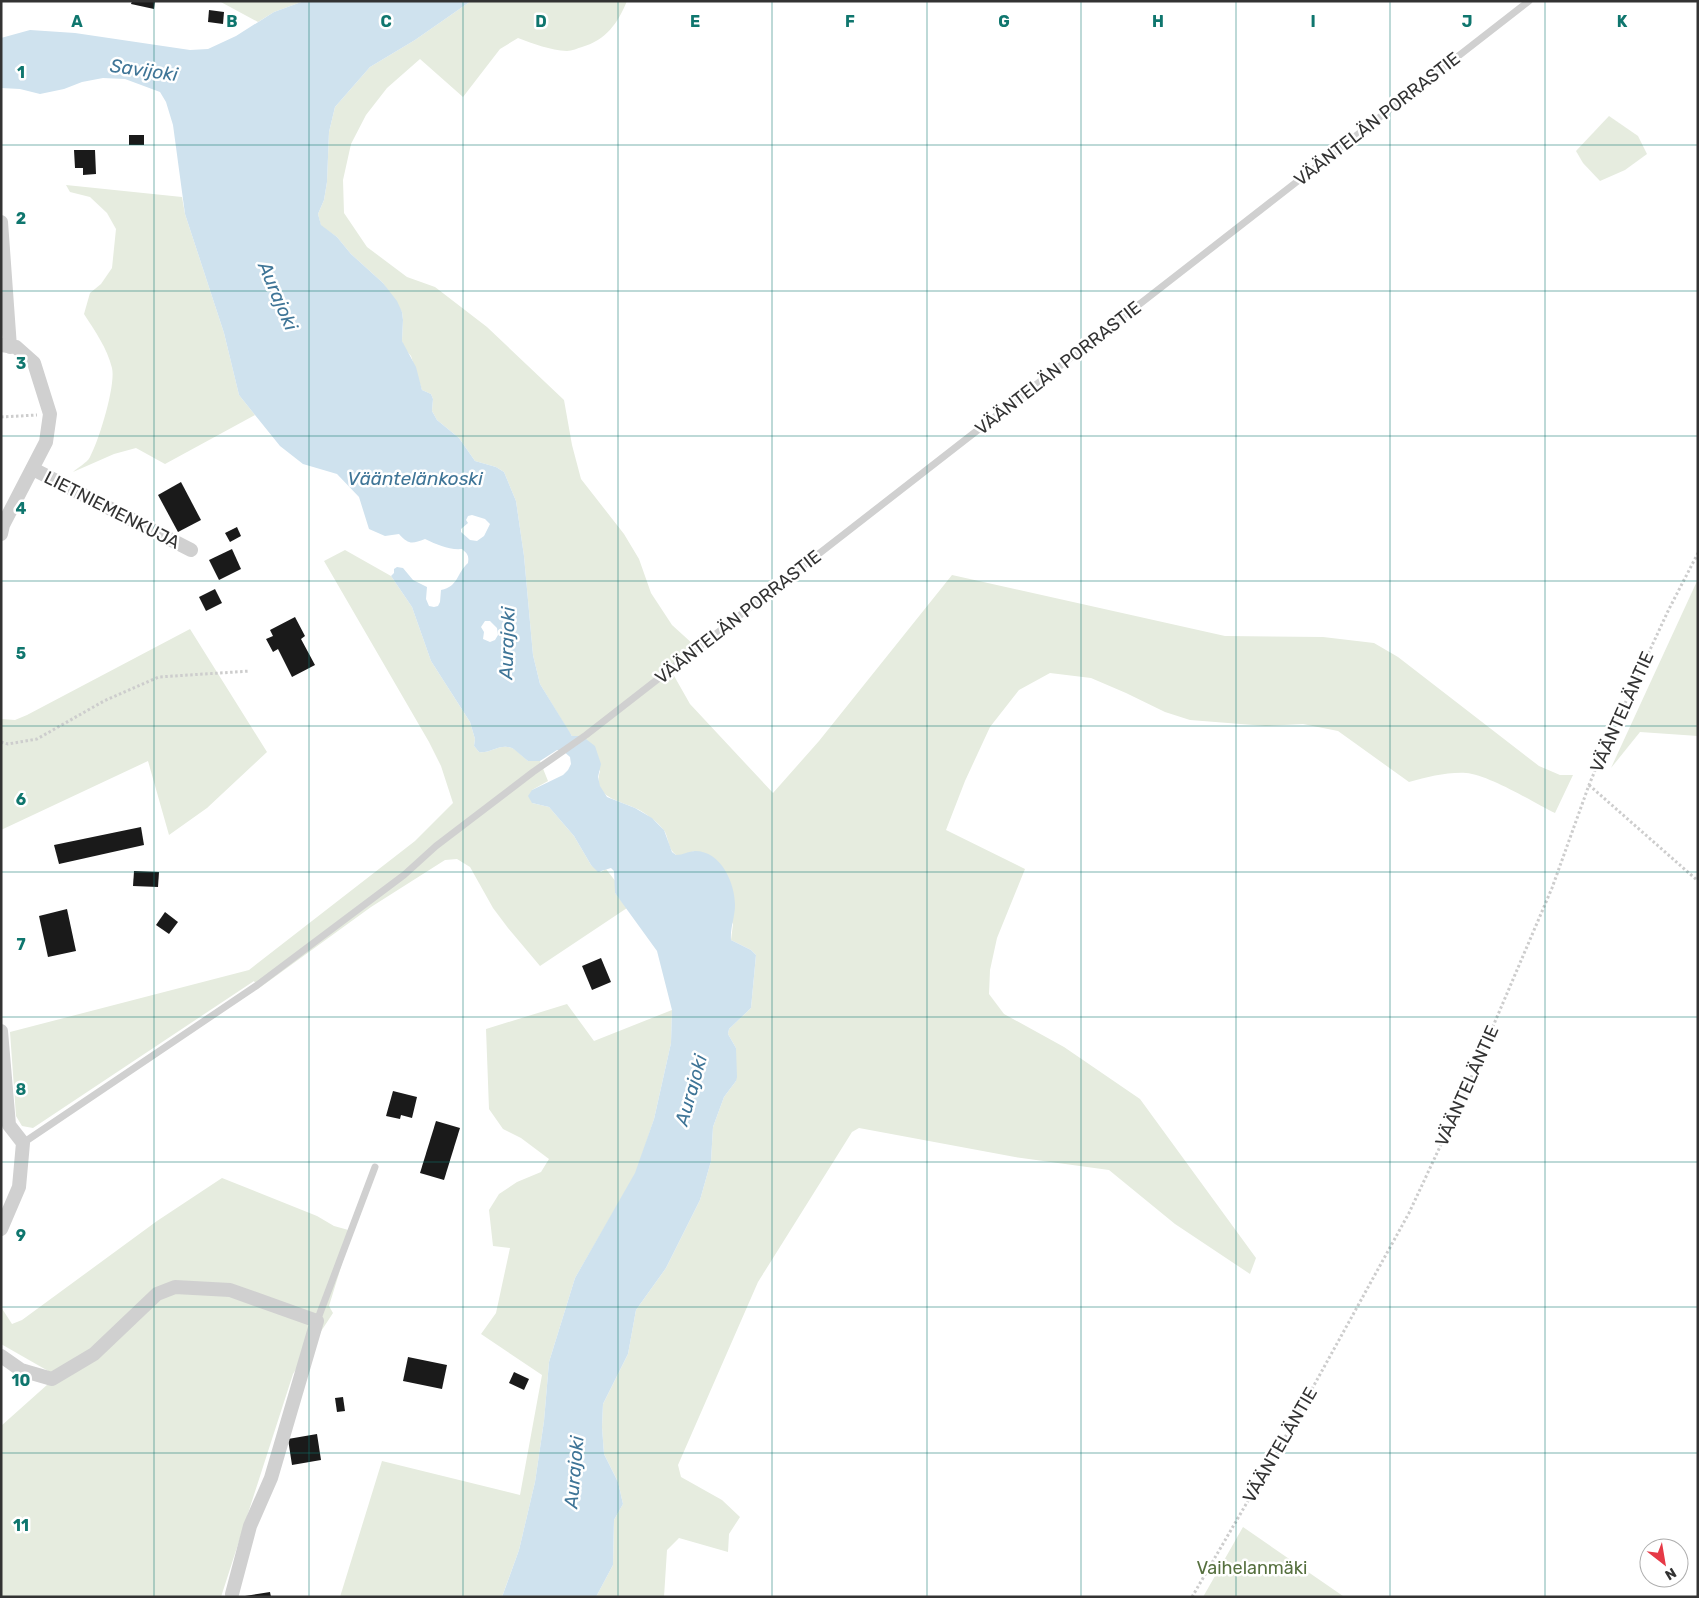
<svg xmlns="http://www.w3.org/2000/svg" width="1699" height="1598" viewBox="0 0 1699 1598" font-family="Rubik,sans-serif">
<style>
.green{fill:#e6ecdf}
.water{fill:#cfe2ee;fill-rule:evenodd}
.building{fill:#1a1a1a}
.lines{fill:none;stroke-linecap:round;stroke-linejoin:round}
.path{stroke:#cdcdcd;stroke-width:3;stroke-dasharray:2.5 2.5;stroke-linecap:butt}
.lane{stroke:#d0d0d0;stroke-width:7}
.street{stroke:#d0d0d0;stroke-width:14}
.grid{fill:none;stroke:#0f766e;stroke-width:1;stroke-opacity:0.55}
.labels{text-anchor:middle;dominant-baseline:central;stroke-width:5;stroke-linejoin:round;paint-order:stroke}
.street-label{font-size:18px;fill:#333;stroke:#fff}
.park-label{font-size:18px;fill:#56703f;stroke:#fff}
.water-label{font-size:19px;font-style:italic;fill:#3f7597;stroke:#fff}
.grid-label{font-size:16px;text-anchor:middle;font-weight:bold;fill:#0f766e;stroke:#fff;stroke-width:5;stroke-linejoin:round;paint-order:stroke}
</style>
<rect width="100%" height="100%" fill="#fff"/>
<g class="green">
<path d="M219 1H304L274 12 258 22Z"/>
<path d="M471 1H627C618 23 606 40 582 47 578 48 572 51 567 51 550 50 534 44 518 38L500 49 463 97 420 59 387 88 366 115 351 144 343 180 344 213 367 247 407 277 435 287 487 327 564 400 572 445 581 479 624 534 639 559 651 593 672 625 694 645 669 667 690 704 773 793 819 741 952 575 1225 636 1323 637 1374 643 1398 657 1539 766 1560 775H1573L1555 813C1533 802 1489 775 1466 773 1447 772 1428 777 1409 782L1338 731 1303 724 1266 726 1190 720 1165 712 1126 693 1091 678 1050 673 1019 690 990 727 965 781 946 830 1025 869 997 938 990 970 989 994 1004 1014 1064 1047 1140 1099 1256 1258 1250 1274 1175 1224 1109 1170 1015 1157 859 1128 852 1132 758 1282 678 1465 681 1477 722 1500 740 1517 729 1534 728 1552 679 1538 667 1550 664 1597H596L613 1565 614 1520 623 1504 618 1482 604 1454 602 1427 603 1404 628 1354 636 1310 666 1268 700 1200 711 1161 713 1127 724 1097 736 1081V1048L728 1034 729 1029 751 1008 756 955 751 950 731 940 733 924 694 851 684 855H676C668 849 669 840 665 832 662 827 656 821 651 818 646 814 640 810 635 808 618 800 592 797 600 771L569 732 540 684 533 655 524 556 516 501 504 472 496 467 475 461 459 438 437 420 432 411 433 399 431 394 422 390 411 356 404 348 402 341 403 320 402 312 383 283 351 254 337 237 321 226 318 214 324 200 327 182 329 132 335 107 370 67 415 40Z"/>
<path d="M1609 116 1638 136 1647 154 1625 170 1600 181 1583 163 1576 151Z"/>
<path d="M66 185 182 197 185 214 224 333 239 395 255 415 165 464 136 448 114 454 73 472C78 467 87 463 90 457 99 441 116 385 112 368 107 348 95 331 84 314L90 293 101 284 112 268 116 229 107 213 90 197 70 192Z"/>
<path d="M345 550 391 576 412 607 431 661 470 722 475 739 474 746 479 752C490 754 500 743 512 748 517 750 523 757 528 761H540L548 781 532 790V803L549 807 574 836 591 865 601 872 606 869 616 882 615 893 627 908 540 966 508 928 493 908 470 867 457 859 445 860 371 907 258 989 254 981 33 1128 22 1126 16 1116 10 1032 249 970 415 841 453 803 441 766 429 742 324 561Z"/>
<path d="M1698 579V736L1640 732 1611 768Z"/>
<path d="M190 629 267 752 207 808 169 835 148 761 1 830V719L15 720 27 715Z"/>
<path d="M567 1004 594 1041 672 1010 671 1043 654 1119 636 1173 575 1278 549 1362 544 1421 535 1482 519 1550 503 1594 502 1597H340L382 1461 520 1495 542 1375 481 1334 496 1313 510 1248 493 1246 489 1210 499 1194 517 1182 541 1172 549 1159 521 1138 503 1129 489 1109 486 1029Z"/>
<path d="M222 1178 317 1216 334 1226 352 1231 329 1306 333 1313 293 1374 221 1597H1V1426L57 1376 1 1344V1307L12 1324 22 1320 157 1221Z"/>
<path d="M1243 1527 1343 1596 1345 1597H1203Z"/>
</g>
<path class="water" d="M304 1H471L415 40 370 67 335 107 329 132 327 182 324 200 318 214 321 225 337 237 351 254 383 283 397 301 402 312 403 320 402 341 416 367 422 390 431 394 433 399 432 411 437 420 459 438 475 461 496 467 504 472 516 501 524 556 533 655 540 684 572 736H582L595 746 601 764 598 777 600 786 607 797 635 808 652 818 664 830 672 852 676 855C683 855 689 851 695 851 721 851 735 883 735 905 735 917 730 928 731 940L751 950 756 955 751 1008 729 1029 728 1034 736 1048 737 1077 736 1081 724 1097 713 1127 711 1161 700 1200 666 1268 636 1310 628 1354 603 1404 602 1427 604 1454 618 1482 623 1504 614 1520 613 1565 596 1597H502L519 1550 535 1482 544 1421 549 1362 575 1278 635 1173 654 1119 671 1043 672 1010 657 951 615 893 614 871 611 868 598 872 591 865 574 836 549 807 532 803 528 796 532 790 563 775 568 770 571 764 570 757 562 750H557L540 761H528C523 757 517 751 512 748 500 743 490 754 479 752L474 746 475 739 470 722 431 661 412 607 391 576 394 573V569L397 567 403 568 413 580 427 587 426 599 429 606 434 607 438 606 440 602 441 590C459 586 456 574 468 563 469 556 468 554 462 549 448 550 438 545 425 539 412 544 409 545 399 534L385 536 369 529 359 497 337 474 303 464 280 446 239 395 224 333 185 214 173 125 166 102 160 92 125 79 103 78 82 82 64 89 40 94 20 89 1 88V38L30 30 75 33 190 50 208 49 236 36 274 12ZM472 515 485 519 490 524 484 536 477 541 470 540 461 532V529L468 523 466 520 468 516ZM485 621H490L497 628 498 635 495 640 490 642 483 639 484 632 481 627Z"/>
<g class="building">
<path d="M132 1H155L154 9 131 4Z"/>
<path d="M209 10 224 12 223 24 208 22Z"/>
<rect x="129" y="135" width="15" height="10"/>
<path d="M74 150H95L96 174 83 175V168H75Z"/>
<path d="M181 482 201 520 178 532 158 495Z"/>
<path d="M237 527 241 536 230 542 225 533Z"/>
<path d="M232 549 241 569 219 580 209 560Z"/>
<path d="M215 589 222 603 206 611 199 597Z"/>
<path d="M295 617 305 636 301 639 315 665 292 677 278 649 273 652 266 639 273 636 270 630Z"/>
<path d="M141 827 144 845 59 864 54 845Z"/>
<path d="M134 871 159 872 158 887 133 886Z"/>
<path d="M67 909 76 951 48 957 39 916Z"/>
<path d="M165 912 178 922 169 934 156 925Z"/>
<path d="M601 958 611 982 592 990 582 966Z"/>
<path d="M393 1091 417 1097 412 1118 401 1115 400 1119 386 1116Z"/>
<path d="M436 1121 460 1128 444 1180 420 1173Z"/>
<path d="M408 1357 447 1365 442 1389 403 1381Z"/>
<path d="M514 1372 529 1379 524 1390 509 1383Z"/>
<path d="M343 1397 345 1411 337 1412 335 1398Z"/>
<path d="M317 1434 321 1460 292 1465 288 1439Z"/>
<path d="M270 1592 271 1597H245V1596Z"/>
</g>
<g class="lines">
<g class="path">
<path d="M1 417 37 415"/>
<path d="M1 742 8 744 37 739 104 701 159 677 250 671"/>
<path d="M1589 785 1698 881"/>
<path d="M1192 1597 1291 1427 1409 1213 1459 1106 1552 888 1589 785 1607 742 1669 609 1698 553"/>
</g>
<g class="lane">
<path d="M23 1143 256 986 404 875 436 846 533 772 586 735 1529 1"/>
<path d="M317 1321 375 1167"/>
</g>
<g class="street">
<path d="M1 222 10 347"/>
<path d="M1 345 16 347 34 363 50 414 46 442 3 525 1 534"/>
<path d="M33 469 191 550"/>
<path d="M1 1031 9 1125 23 1143 19 1187 1 1229"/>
<path d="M1 1356 21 1370 52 1379 94 1354 157 1294 175 1287 230 1290 317 1321 271 1478 250 1526 232 1594"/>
</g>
</g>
<path class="grid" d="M154 1V1597M309 1V1597M463 1V1597M618 1V1597M772 1V1597M927 1V1597M1081 1V1597M1236 1V1597M1390 1V1597M1545 1V1597M1 145H1698M1 291H1698M1 436H1698M1 581H1698M1 726H1698M1 872H1698M1 1017H1698M1 1162H1698M1 1307H1698M1 1453H1698"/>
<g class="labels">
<g class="street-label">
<text transform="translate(1377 119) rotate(-38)">VÄÄNTELÄN PORRASTIE</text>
<text transform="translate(1058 368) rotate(-38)">VÄÄNTELÄN PORRASTIE</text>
<text transform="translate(112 510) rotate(27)">LIETNIEMENKUJA</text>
<text transform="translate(738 617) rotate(-38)">VÄÄNTELÄN PORRASTIE</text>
<text transform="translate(1622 712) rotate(-66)">VÄÄNTELÄNTIE</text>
<text transform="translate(1467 1086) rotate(-66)">VÄÄNTELÄNTIE</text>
<text transform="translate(1280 1445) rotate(-60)">VÄÄNTELÄNTIE</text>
</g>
<g class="park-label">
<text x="1252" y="1568">Vaihelanmäki</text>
</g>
<g class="water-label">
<text transform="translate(144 70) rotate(8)">Savijoki</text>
<text transform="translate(278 296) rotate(67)">Aurajoki</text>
<text x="415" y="478">Vääntelänkoski</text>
<text transform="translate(507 643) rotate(-88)">Aurajoki</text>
<text transform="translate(691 1090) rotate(-74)">Aurajoki</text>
<text transform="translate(574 1472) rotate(-85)">Aurajoki</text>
</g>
</g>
<g class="grid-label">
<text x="77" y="27">A</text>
<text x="232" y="27">B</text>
<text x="386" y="27">C</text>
<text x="541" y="27">D</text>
<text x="695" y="27">E</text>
<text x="850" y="27">F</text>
<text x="1004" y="27">G</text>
<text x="1158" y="27">H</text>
<text x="1313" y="27">I</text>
<text x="1467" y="27">J</text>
<text x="1622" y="27">K</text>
<text x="21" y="78">1</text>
<text x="21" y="224">2</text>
<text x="21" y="369">3</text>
<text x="21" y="514">4</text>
<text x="21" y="659">5</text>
<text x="21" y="805">6</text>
<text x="21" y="950">7</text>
<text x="21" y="1095">8</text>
<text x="21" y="1241">9</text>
<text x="21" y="1386">10</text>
<text x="21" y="1531">11</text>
</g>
<rect width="1699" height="1598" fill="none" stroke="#333333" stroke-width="5"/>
<g transform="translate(1664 1563) rotate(149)"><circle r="24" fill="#ffffff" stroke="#adadad"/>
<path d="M0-4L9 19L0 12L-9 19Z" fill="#e63946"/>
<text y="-8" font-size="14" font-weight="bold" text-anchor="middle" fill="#333333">N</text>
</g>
</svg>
